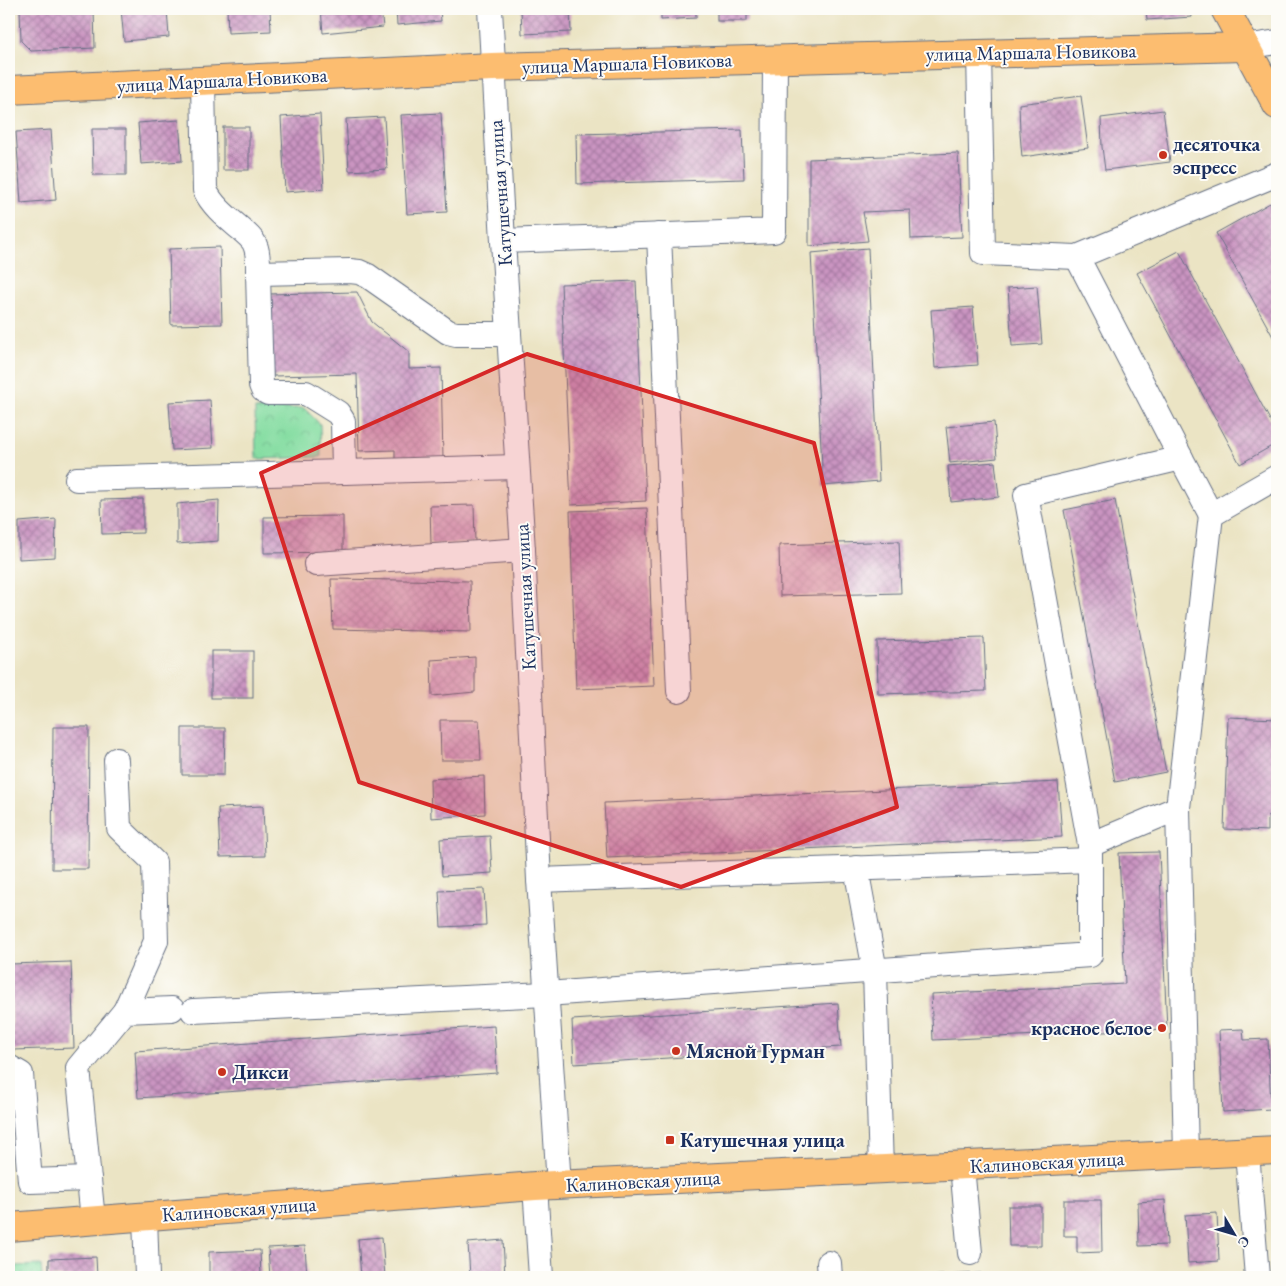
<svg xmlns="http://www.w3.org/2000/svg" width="1286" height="1286" viewBox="0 0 1286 1286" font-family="'EB Garamond',serif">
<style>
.grass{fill:url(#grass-dots);stroke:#508680}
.park{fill:url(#park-crowns);stroke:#508680}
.building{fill:url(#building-cross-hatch)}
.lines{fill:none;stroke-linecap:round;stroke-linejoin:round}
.minor-casing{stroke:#646e82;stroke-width:26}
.major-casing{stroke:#646e82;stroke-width:30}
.minor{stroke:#fff;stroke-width:24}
.major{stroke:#fcbd6f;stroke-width:28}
.marked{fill:#d62828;fill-opacity:0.2;stroke:#d62828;stroke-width:4;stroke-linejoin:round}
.poi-dot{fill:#c8321e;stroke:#fdfcf7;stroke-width:2}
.labels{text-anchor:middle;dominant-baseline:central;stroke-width:4;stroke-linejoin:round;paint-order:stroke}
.street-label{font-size:20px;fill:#1b2f5e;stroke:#fdfcf7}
.poi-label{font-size:20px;font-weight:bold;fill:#1b2f5e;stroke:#fdfcf7;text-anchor:start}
</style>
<defs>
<pattern id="grass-dots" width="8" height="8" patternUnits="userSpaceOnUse" patternTransform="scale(1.25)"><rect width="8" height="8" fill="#85dda2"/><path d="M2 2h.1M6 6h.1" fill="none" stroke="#72be8e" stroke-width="1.8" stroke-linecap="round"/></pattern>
<pattern id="park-crowns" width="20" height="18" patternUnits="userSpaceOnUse" patternTransform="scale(1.25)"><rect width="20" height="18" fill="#85dda2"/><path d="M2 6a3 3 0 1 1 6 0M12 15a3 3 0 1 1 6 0" fill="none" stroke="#72be8e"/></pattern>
<pattern id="building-cross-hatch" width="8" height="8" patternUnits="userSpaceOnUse" patternTransform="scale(1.25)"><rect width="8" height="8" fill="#ca94c1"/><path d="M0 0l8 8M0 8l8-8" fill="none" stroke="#a379a0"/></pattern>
</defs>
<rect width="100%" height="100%" fill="#fdfcf7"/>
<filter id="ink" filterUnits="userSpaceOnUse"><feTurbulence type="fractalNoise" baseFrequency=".02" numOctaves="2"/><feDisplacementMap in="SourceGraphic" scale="10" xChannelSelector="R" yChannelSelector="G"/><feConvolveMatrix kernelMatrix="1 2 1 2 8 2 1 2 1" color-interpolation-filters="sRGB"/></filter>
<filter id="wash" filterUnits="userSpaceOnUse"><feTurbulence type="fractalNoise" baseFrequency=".0096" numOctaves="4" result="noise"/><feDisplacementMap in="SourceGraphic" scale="20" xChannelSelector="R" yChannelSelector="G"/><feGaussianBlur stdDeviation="1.12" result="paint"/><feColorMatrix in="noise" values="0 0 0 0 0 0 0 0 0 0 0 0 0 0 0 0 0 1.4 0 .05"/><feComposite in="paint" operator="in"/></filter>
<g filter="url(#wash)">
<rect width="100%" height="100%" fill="#ebe4c4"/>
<path class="grass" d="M41 1265 42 1277H9V1266Z"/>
<path class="park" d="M304 408 320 424 321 457 256 459 255 409Z"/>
<g id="blocks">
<g class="building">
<path d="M20 9H94L95 48 31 51 21 41Z"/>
<path d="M121 9H167L169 37 124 41Z"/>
<path d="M227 9H270L271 31 228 33Z"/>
<path d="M321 9H381L383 27 323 33Z"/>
<path d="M396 9H440L441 21 397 25Z"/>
<path d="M521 9H570L571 32 522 34Z"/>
<path d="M661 9H696V18L661 20Z"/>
<rect x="717" y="9" width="30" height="12"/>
<path d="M775 9H808V12L775 14Z"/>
<path d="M1146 9H1191L1192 17 1147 20Z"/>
<path d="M1081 96 1088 148 1022 157 1020 133 1019 104Z"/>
<path d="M1163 110 1170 162 1105 170 1102 147 1101 118Z"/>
<path d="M441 113 447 212 407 214 401 115Z"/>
<path d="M320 114 324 189 285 192 281 117Z"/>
<path d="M384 117 387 169 349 171 346 119Z"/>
<path d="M179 120 182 161 141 164 138 123Z"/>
<rect x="223" y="127" width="26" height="43"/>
<path d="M92 129H126V175H93Z"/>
<path d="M51 130 56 200 21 203 16 132Z"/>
<path d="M742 130 744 179 577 184 576 134Z"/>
<path d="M958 153 962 237 911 239 910 210 863 212 868 241 809 246V159Z"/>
<path d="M1270 203 1277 217V344L1216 233Z"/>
<path d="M220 247 222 324 171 325 169 249Z"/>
<path d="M868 248 879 481 823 486 811 253Z"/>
<path d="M1179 251 1277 433V443L1240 464 1137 273Z"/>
<path d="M636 281 646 501 571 505 561 284Z"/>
<path d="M1037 286 1042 344 1012 346 1008 288Z"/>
<path d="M357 292 372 322 409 352V369L441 368 443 459 395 461V450L359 451 357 374 273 376 268 294Z"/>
<path d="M973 307 978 365 935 368 931 310Z"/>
<path d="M210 400 213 448 172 450 169 402Z"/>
<path d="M994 422 997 458 950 463 946 427Z"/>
<path d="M995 462 999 497 951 502 948 466Z"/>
<path d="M143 499V533L102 534 101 500Z"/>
<path d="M219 500 218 541 177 544V504Z"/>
<path d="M1115 500 1166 772 1115 782 1064 510Z"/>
<path d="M474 505 475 543 431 544 430 506Z"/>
<path d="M647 508 654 686 576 689 570 511Z"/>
<path d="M343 516V552L264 553V517Z"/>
<path d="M56 519 55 557 19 559V522Z"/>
<path d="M899 541 901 593 780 596 779 545Z"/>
<path d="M331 579 470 581 471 632 333 629Z"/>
<path d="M984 638 986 691 878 694 877 641Z"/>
<rect x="211" y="651" width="42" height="47"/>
<path d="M475 657V692L432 696 431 660Z"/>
<path d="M1228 717 1277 719V815H1268V831L1224 829Z"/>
<path d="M440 720H479L481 760H441Z"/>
<path d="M53 727H89L88 869H52Z"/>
<path d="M182 728H225L224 775H182Z"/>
<path d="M484 776 485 814 431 818 430 779Z"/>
<path d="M1058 782 1062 837 607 858 604 803Z"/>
<path d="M263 806 265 856 220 857 218 808Z"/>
<path d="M490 836 492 873 442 876 440 839Z"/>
<path d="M1159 852 1167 1029 933 1040 931 994 1125 984 1119 853Z"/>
<path d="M484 889 486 925 441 927 439 891Z"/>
<path d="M71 962 74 1048 13 1050 10 964Z"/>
<path d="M838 1003 841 1047 574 1064 572 1020Z"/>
<path d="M494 1026 497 1073 138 1098 135 1051Z"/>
<path d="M1243 1029 1244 1040 1268 1039 1271 1109 1223 1112 1219 1030Z"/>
<path d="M1064 1200H1101L1102 1252 1077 1253V1236H1064Z"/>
<path d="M1165 1200 1167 1245 1139 1246 1138 1202Z"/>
<path d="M1008 1206H1041V1246H1009Z"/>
<path d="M1217 1213 1219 1261 1188 1263 1185 1215Z"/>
<path d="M382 1237 385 1277H361L358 1239Z"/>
<path d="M503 1240 505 1277H470L468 1243Z"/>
<path d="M305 1246 307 1277H270L268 1248Z"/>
<path d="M260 1250 261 1277H209V1252Z"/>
<path d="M96 1257 97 1277H49V1259Z"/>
<path d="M981 1273V1277H926V1276Z"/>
</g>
</g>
</g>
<g filter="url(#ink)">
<use href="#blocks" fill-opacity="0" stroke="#646e82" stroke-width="1"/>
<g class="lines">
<g class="minor-casing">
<g id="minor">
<path d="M490 9 503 241 523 550 539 880 559 1185"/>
<path d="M1245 47 1277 42"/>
<path d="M979 53 983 253 1077 257"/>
<path d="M203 81 205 190C213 207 228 218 242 230 247 235 253 239 255 245 259 254 258 264 258 273"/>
<path d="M659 235 679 691"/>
<path d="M503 241 774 231 775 59"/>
<path d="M509 334H456L448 332 368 276 359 272 350 271 258 273 261 385 263 390 268 393H306L338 413 343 421 344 472 517 467"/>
<path d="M1181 458 1211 515 1277 477"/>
<path d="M77 479 344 472"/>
<path d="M316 564 523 550"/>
<path d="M116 760 119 828 154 862 156 941 125 1011"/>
<path d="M1178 808 1211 515"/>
<path d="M856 868 875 971 881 1170"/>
<path d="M539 880 1090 860"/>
<path d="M193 1011 546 994 1090 955V845"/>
<path d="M9 1067 21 1074 30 1181 89 1179"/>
<path d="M1247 1152 1257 1277"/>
<path d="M1186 1155 1178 808 1090 845 1026 495 1181 458 1077 257 1277 174"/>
<path d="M962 1166 970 1253"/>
<path d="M535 1186 541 1277"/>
<path d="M145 1216 147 1277"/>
<path d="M93 1220 78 1068 125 1011 172 1009"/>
<path d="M829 1263 830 1277"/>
</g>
</g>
<g class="major-casing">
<g id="major">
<path d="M1225 9 1277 105"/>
<path d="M9 90 492 67 1245 47"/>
<path d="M9 1227 535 1186 1277 1150"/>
</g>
</g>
<use href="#minor" class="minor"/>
<use href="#major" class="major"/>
</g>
</g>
<path class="marked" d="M527 354 814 443 897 807 681 887 359 782 261 473Z"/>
<g class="poi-dot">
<circle cx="1163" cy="155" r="5"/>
<circle cx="1162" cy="1028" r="5"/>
<circle cx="676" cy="1051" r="5"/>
<circle cx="222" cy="1072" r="5"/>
<rect x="665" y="1135" width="10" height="10" rx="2.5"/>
</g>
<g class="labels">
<g class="street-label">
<text transform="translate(1031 52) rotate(-1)">улица Маршала Новикова</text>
<text transform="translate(627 63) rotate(-2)">улица Маршала Новикова</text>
<text transform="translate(222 80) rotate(-3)">улица Маршала Новикова</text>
<text transform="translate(500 193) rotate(-94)">Катушечная улица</text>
<text transform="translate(525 597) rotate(-93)">Катушечная улица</text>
<text transform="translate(1047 1162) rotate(-3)">Калиновская улица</text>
<text transform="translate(643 1181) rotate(-3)">Калиновская улица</text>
<text transform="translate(239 1209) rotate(-4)">Калиновская улица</text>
</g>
<g class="poi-label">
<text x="1173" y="144">десяточка<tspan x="1173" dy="23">эспресс</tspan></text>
<text x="1152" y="1028" text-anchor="end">красное белое</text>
<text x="686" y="1051">Мясной Гурман</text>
<text x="232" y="1072">Дикси</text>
<text x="680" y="1140">Катушечная улица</text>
</g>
</g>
<rect width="1286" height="1286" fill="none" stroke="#fdfcf7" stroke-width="30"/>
<g transform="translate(1234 1234) rotate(128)" stroke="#fdfcf7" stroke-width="4" paint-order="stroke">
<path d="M0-4L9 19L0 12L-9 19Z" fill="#1b2f5e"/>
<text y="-8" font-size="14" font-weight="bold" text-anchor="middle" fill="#1b2f5e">С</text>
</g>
</svg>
